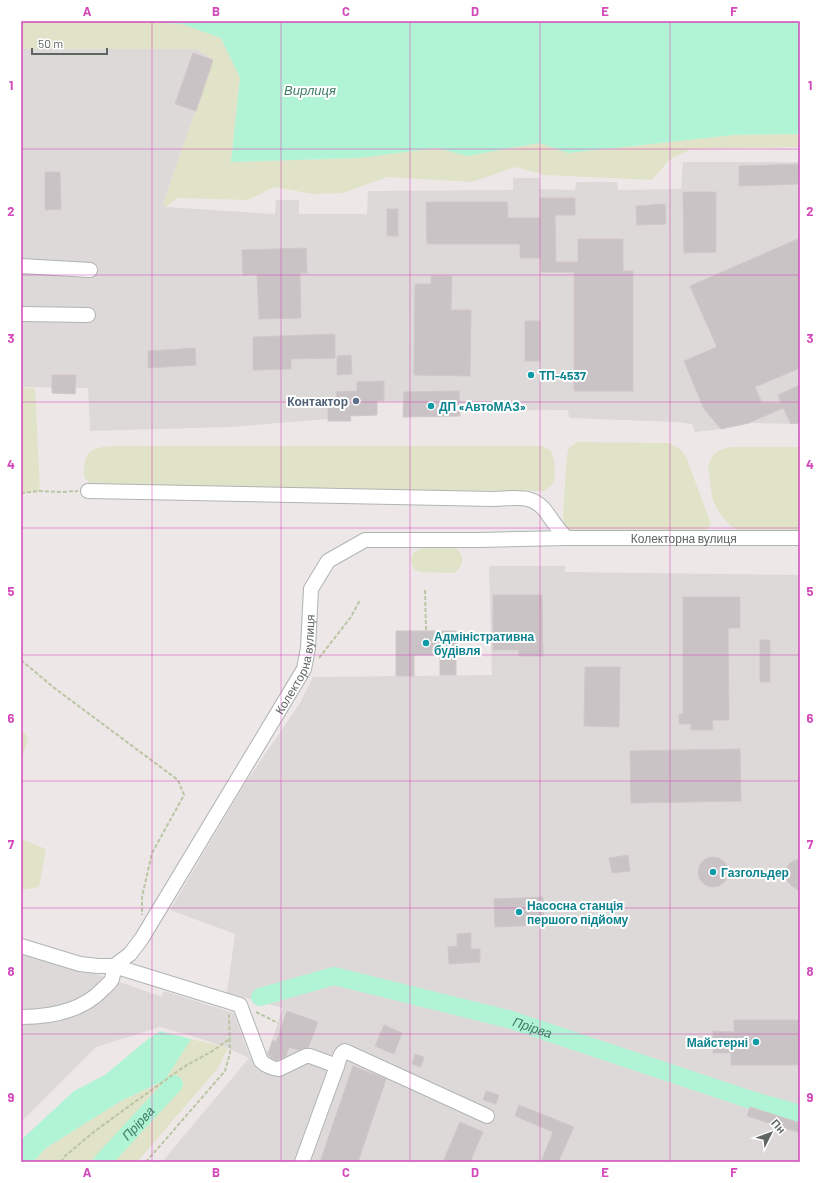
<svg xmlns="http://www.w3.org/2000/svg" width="821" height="1183" viewBox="0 0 821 1183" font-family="Barlow,sans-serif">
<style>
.industrial{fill:#ded9d9}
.green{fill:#e0e3c7}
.water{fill:#b1f4d5}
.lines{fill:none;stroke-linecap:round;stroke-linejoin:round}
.river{stroke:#b1f4d5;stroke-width:18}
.building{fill:#cac3c5;stroke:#d2c6c9}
.minor-casing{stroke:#afb5b3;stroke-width:16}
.path{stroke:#b9c6a3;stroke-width:2;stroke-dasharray:4 2;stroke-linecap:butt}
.minor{stroke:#fff;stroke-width:14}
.grid{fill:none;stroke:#d348bb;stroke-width:1;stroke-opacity:0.55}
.culture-dot{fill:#0f9aa8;stroke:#fff;stroke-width:1.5}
.service-dot{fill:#5c6f8a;stroke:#fff;stroke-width:1.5}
.labels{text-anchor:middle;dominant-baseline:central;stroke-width:4;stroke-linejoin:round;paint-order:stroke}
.culture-label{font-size:12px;font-weight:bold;fill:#0d838f;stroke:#fff;text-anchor:start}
.service-label{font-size:12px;font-weight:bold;fill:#4e5e75;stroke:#fff;text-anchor:end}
.street-label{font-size:12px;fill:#5e6563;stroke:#fff}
.water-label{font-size:13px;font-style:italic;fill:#3e7c64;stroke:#fff}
.neatline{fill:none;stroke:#d348bb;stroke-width:1.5}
.grid-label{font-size:13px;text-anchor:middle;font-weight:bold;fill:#d348bb}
</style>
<rect width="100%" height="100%" fill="#eee7e8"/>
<g class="industrial">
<path d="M21 49H197L213 60 163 204 166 207 275 214 276 200H299V214H367L368 191 513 190V178H539L540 189 575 190 576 182H617L618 190 681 189 683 162H800V424L749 423 721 429 695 432 692 424 677 422 569 418 568 410 460 411 403 417V402L377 401V415L359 416 350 413 351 421H329L328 419 230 427 90 431 88 388 21 387Z"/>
<path d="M489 566H565V572L800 575V1162H162L249 1058 228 1048 192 1036 160 1027 96 1047 21 1122V952L106 977 162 997 164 991 234 1013 250 1057 268 1051 283 1008 227 993 235 934 170 910 244 785 300 703 313 677 492 675Z"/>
</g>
<g class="green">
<path d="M21 21H127L182 24 221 38 240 78 231 162 358 158 437 148 467 156 539 143 568 153 734 135 800 134V147L691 149 669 160 652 180 545 175 515 167 472 182 387 177 343 193 313 194 274 187 248 200 177 198 166 207 163 204 213 60 197 49H21Z"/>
<path d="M21 388H35L40 491 21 493Z"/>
<path d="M577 442 669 443 680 449 686 457 711 524 705 531 570 532 564 526 563 515 567 455 569 448Z"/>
<path d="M111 446H543L551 451 554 460 555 477 552 485 544 491 113 489 92 486 84 477C84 454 87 448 111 446Z"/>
<path d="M733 447H800V533H742L732 527 721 515 713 501 710 483 708 466 713 455 722 449Z"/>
<path d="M453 547C466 554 465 565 454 573L420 572 414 569C402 543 437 548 453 547Z"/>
<path d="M21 729 28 738 21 762Z"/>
<path d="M21 839 46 849 39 887 21 890Z"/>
<path d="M191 1039 228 1048 218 1068 137 1162H33L46 1148 121 1101 165 1080Z"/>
</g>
<g class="water">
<path d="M127 21H800V134L734 135 568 153 539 143 467 156 437 148 358 158 231 162 240 78 221 38 182 24Z"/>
<path d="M160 1031 191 1039 165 1080 121 1101 46 1148 33 1162H21V1140L74 1091 105 1075 148 1039Z"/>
</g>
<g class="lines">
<g class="river">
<path id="s1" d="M260 997 334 976 508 1019 751 1100 800 1114"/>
<path id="s2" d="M102 1162 174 1084"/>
</g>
</g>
<g class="building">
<path d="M193 53 213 60 196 111 175 104Z"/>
<path d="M800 164V184L739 186V166Z"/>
<path d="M45 172H60L61 209 45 210Z"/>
<path d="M683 192H716V252L684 253Z"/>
<path d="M540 198H575V215H555L556 262H578V239H623V271H633V391H574V272H541V258H520V244H427L426 202H507L508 218H540Z"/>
<path d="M665 204 666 224 637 225 636 206Z"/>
<rect x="387" y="209" width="11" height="27"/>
<path d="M800 238V368L755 387 762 403H781L778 395 800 385V423L791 424 783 408 749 423 721 429 704 409 684 361 717 347 690 286Z"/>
<path d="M306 248 307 273H300L301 318 259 319 257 274 243 275 242 250Z"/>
<path d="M431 276H452L451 310H471L470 376 414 375 415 284H431Z"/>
<rect x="525" y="321" width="15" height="40"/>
<path d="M335 334V358L291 359V369L253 370V337Z"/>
<path d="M195 348 196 365 148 368V351Z"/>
<path d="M351 355 352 374 337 375V356Z"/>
<path d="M52 375H76L75 394 52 393Z"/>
<path d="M384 381V401H377V415L350 416 351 421H328V401L337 400 336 392 357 391V382Z"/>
<path d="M459 391 460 416 403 417 404 392Z"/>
<path d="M493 595H542L543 656H519V650H493Z"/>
<path d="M683 597H740V628H728L729 720H712L713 730H691V724H679V714H683Z"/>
<path d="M396 631H456V675H440V655H414V676H396Z"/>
<rect x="760" y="640" width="10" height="42"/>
<path d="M585 667H620L619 727 584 726Z"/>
<path d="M740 749 741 801 631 803 630 751Z"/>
<path d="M628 855 630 871 612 873 609 858Z"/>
<circle cx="713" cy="872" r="15"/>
<path d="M800 859V891L792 886 788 882 786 876V870L789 864 793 861Z"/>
<path d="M543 897 544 925 495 927 494 899Z"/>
<path d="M471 933V949H480V962L449 964 448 947 457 946V934Z"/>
<path d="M287 1011 318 1022 308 1048 298 1050 289 1047 286 1056 276 1060 270 1057 271 1056 268 1055 273 1040 276 1042Z"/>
<path d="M734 1020H800V1065H731V1053H713V1031L734 1032Z"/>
<path d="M384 1025 402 1033 394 1054 375 1046Z"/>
<path d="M415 1054 424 1057 421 1067 412 1064Z"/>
<path d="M353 1066 386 1079 358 1162H320Z"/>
<path d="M486 1091 499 1095 496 1104 483 1100Z"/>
<path d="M519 1105 574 1127 558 1162H541L553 1132 515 1116Z"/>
<path d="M750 1107 800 1123V1133L747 1116Z"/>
<path d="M460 1122 483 1132 470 1162H443Z"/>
</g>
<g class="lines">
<g class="minor-casing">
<g id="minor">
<path d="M21 266 90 270"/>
<path d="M21 314 88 315"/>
<path id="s3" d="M88 491 494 499C517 498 535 493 549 516 555 524 559 531 567 538H800"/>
<path d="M21 946 80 964 98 966H114L240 1005 261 1061C265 1065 273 1069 279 1069L306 1056H310L337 1066"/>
<path id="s4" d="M114 966 130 954 142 938 304 669 308 648 311 589 328 561 365 540H479L567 538"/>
<path d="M21 1017C51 1017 83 1011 104 988 107 985 111 982 112 979 113 975 114 970 114 966"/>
<path d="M302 1162 337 1066C339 1060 340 1053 345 1051L487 1116"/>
</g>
</g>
<g class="path">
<path d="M21 493 40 491 62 492 78 491"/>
<path d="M425 590 426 631"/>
<path d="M319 658 351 617 360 600"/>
<path d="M21 660 53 687 178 780 184 795 152 853 142 897V915"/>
<path d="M256 1012 278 1023"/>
<path d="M61 1162 65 1156 95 1131 121 1112 185 1066 211 1052 231 1038"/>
<path d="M146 1162 225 1071 230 1053 229 1014"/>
</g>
<use href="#minor" class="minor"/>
</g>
<path class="grid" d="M152 21V1162M281 21V1162M410 21V1162M540 21V1162M670 21V1162M21 149H800M21 275H800M21 402H800M21 528H800M21 655H800M21 781H800M21 908H800M21 1034H800"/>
<g class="culture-dot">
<circle cx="531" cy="375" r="4"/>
<circle cx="431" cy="406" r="4"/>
<circle cx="426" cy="643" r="4"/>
<circle cx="713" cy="872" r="4"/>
<circle cx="519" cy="912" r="4"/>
<circle cx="756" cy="1042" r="4"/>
</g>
<circle class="service-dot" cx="356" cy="401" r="4"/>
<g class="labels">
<g class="culture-label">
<text x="539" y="375">ТП-4537</text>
<text x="439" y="406">ДП «АвтоМАЗ»</text>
<text x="434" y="636">Адміністративна<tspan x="434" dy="14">будівля</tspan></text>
<text x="721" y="872">Газгольдер</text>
<text x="527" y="905">Насосна станція<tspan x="527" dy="14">першого підйому</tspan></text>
<text x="748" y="1042" text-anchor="end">Майстерні</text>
</g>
<g class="service-label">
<text x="348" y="401">Контактор</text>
</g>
<g class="street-label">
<text stroke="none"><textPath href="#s3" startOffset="613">Колекторна вулиця</textPath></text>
<text stroke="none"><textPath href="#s4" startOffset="356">Колекторна вулиця</textPath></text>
</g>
<g class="water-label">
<text x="310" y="90">Вирлиця</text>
<text stroke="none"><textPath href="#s1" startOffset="282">Прірва</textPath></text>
<text stroke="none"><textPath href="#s2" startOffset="53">Прірва</textPath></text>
</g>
</g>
<rect width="821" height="1183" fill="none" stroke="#ffffff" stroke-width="44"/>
<g transform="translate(771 1133) rotate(48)" stroke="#ffffff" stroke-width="3" paint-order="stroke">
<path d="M0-3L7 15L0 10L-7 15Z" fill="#5e6563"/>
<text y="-6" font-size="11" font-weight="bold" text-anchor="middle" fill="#5e6563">Пн</text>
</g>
<path d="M32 48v6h75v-6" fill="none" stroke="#5e6563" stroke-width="2"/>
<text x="38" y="48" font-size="12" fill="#5e6563" stroke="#ffffff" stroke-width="3" paint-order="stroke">50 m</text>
<rect x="22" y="22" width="777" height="1139" class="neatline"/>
<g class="grid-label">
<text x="87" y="16">A</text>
<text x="216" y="16">B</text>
<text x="346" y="16">C</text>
<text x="475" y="16">D</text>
<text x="605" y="16">E</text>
<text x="734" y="16">F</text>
<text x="11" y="90">1</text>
<text x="810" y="90">1</text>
<text x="11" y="216">2</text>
<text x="810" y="216">2</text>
<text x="11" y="343">3</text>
<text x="810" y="343">3</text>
<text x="11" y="469">4</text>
<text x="810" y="469">4</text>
<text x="11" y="596">5</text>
<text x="810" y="596">5</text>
<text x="11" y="723">6</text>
<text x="810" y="723">6</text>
<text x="11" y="849">7</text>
<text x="810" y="849">7</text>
<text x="11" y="976">8</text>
<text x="810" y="976">8</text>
<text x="11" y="1102">9</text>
<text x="810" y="1102">9</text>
<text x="87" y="1177">A</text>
<text x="216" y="1177">B</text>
<text x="346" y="1177">C</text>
<text x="475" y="1177">D</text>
<text x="605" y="1177">E</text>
<text x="734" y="1177">F</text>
</g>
</svg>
